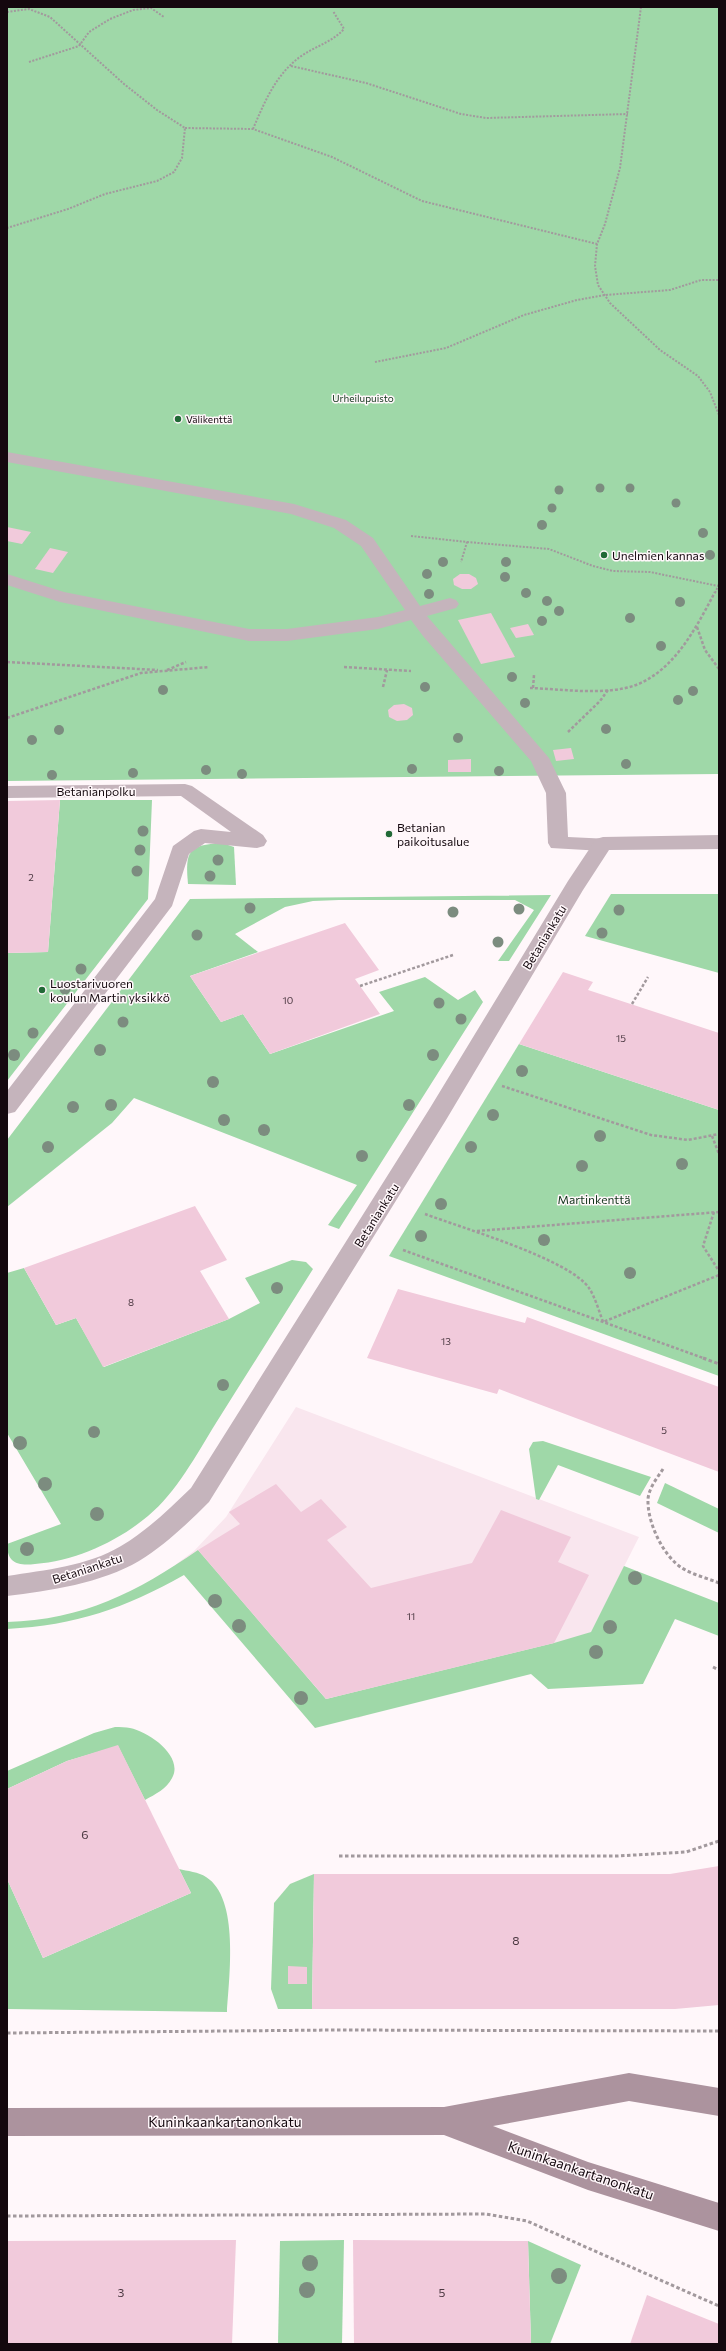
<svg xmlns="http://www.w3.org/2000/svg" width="726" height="2351" viewBox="0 0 726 2351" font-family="Commissioner,sans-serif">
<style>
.built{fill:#f9e6ee}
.green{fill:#9fd8a8}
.building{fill:#f1cadb}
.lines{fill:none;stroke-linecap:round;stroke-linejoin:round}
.path-far2{stroke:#a2999d;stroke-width:2;stroke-dasharray:2 1.5;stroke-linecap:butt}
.path-far1{stroke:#a2999d;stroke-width:2.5;stroke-dasharray:3 2;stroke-linecap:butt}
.path{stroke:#a2999d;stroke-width:3;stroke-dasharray:3.5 2.5;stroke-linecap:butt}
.lane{fill:#c5b4bc;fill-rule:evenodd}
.street{fill:#c5b4bc;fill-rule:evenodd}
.secondary{fill:#ac939e;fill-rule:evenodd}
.tree{fill:#7c8c7f}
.poi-dot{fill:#216936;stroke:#fff7fa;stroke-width:1.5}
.labels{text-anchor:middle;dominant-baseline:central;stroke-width:3;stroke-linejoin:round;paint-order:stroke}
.far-park-label{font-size:10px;fill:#11341a;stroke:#fff7fa}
.far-poi-label{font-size:10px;fill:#14080e;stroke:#fff7fa;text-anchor:start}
.number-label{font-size:10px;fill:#4b3841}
.poi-label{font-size:12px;fill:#14080e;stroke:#fff7fa;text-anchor:start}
.street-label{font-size:12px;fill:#14080e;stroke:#fff7fa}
.park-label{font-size:12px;fill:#11341a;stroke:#fff7fa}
.near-number-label{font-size:12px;fill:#4b3841}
.near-street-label{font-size:14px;fill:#14080e;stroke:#fff7fa}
</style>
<rect width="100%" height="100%" fill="#fff7fa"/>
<path class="built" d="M296 1407 639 1537 591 1632 358 1718 184 1575 175 1565 194 1551 226 1517Z"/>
<g class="green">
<path d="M7 7H719V774L7 781Z"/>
<path d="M60 800H152L148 899 7 1081V953L48 952Z"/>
<path d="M222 843 234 847 236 885 188 884C185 851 188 845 222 843Z"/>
<path d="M611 894H719V973L585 936Z"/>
<path d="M551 895 509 961H498L534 910 515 900H339L313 901 285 907 235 934 258 952 190 976 221 1022 243 1014 270 1054 394 1011 379 992 425 977 458 1000 475 990 483 1002 339 1229 328 1225 357 1185 134 1098 112 1123 7 1207V1140L190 899Z"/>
<path d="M519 1044 719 1110V1376L389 1256Z"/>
<path d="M292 1260 306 1262 313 1269C281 1320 248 1372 216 1423 196 1455 177 1492 148 1516 117 1542 75 1561 35 1564 18 1566 7 1563 7 1544L61 1524 7 1433V1273L24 1268 56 1325 76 1318 104 1367 229 1319 260 1303 245 1278Z"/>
<path d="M543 1441 651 1477 640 1496 558 1465 539 1500 536 1499 529 1449 533 1442Z"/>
<path d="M665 1483 719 1509V1533L657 1503Z"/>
<path d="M198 1550 326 1699 554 1643 591 1632 624 1566 719 1603V1636L675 1619 643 1684 548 1689 531 1674 315 1728 184 1575C123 1609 77 1625 7 1629V1622C83 1620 137 1592 198 1550Z"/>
<path d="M115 1727C120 1727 126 1727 130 1728 149 1732 182 1755 173 1776 168 1788 156 1794 145 1800L118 1746 67 1761 7 1789V1771L94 1733Z"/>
<path d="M179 1869C187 1871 199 1872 206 1877 240 1898 229 1978 227 2012L7 2009V1879L43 1958 191 1893Z"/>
<path d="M314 1874 312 2009H278L271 1989 274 1903 290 1884Z"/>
<path d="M344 2240 342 2344H278L280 2241Z"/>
<path d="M528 2241 581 2265 550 2344H531Z"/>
</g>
<g class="building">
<path d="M7 527 31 532 22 544 7 541Z"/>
<path d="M50 548 68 552 53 573 35 569Z"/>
<path d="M460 574H469L476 578 478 584 471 589H462L454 585 453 579Z"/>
<path d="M491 613 515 657 481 664 458 620Z"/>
<path d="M528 624 534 635 516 638 510 628Z"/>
<path d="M404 704 412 708 413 715 407 720 397 721 389 717 388 710 394 705Z"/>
<path d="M571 748 574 759 556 761 553 750Z"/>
<path d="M471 759V772H448V760Z"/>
<path d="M60 800 48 952 7 953V801Z"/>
<path d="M345 923 379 970 355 979 380 1014 270 1054 243 1014 221 1022 190 976Z"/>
<path d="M563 972 593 982 588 990 719 1033V1110L519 1044Z"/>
<path d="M195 1206 227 1260 200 1271 229 1319 103 1367 76 1318 56 1325 24 1268Z"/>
<path d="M398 1289 525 1323 527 1317 719 1387V1472L499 1389 497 1394 367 1358Z"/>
<path d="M276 1484 301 1512 321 1499 347 1527 327 1540 371 1588 472 1563 501 1510 571 1537 558 1562 589 1575 554 1643 326 1699 198 1550 240 1524 229 1512Z"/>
<path d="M118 1745 191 1893 43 1958 7 1879V1789L67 1761Z"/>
<path d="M719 1866V2005L675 2009H312L314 1874H670Z"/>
<path d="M288 1966 307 1967V1984H288Z"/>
<path d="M236 2240 232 2344H7V2241Z"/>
<path d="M353 2240 528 2241 531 2344H354Z"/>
<path d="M647 2295 719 2324V2344H630Z"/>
</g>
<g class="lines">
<g class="path-far2">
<path d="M641 7 620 168 605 224 597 244 595 266 598 285 610 303 660 350 698 376 710 392 719 415"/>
<path d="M7 12 29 9 50 17 124 84 157 110 185 128 182 158 174 172 157 181 105 194 68 209 7 228"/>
<path d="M29 62 79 46 89 32 110 19 133 10 151 8 164 17"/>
<path d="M291 66 366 83 461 114 486 118 628 114"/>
<path d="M185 128 253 129 332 157 422 201 597 244"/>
<path d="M253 129C264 103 276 74 300 57 315 46 331 43 344 29L333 11"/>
<path d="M375 362 446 348 524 315 577 300 605 295 670 290 701 280H719"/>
<path d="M411 536 467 542 461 562"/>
<path d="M467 542 549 549 593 566 613 571 650 572 718 586"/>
<path d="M715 593 719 584"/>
</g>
<g class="path-far1">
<path d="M697 627 705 650 719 669"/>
<path d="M7 662 158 670"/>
<path d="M344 667 411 671"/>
<path d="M167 670 186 662"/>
<path d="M383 687 387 670"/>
<path d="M530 688C562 689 606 696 636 685 675 670 697 626 715 592"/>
<path d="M533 688 534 675"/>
<path d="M7 718 141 673 209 667"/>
<path d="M568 732 600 701 608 690"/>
<path d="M360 986 453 955"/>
<path d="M632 1004 648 977"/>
<path d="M502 1086 651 1135 688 1140 719 1134"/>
<path d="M712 1136 719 1154"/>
<path d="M714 1212 703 1246 719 1271"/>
<path d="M425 1214C462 1228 569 1259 589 1288 595 1297 599 1311 603 1322L719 1275"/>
<path d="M477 1231 719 1212"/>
<path d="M403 1250 706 1359"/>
</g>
<g class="path">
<path d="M703 1358 719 1364"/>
<path d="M663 1469C657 1478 649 1488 648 1499 647 1522 663 1556 682 1568 693 1575 707 1578 719 1583"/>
<path d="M713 1667 719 1670"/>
<path d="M339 1856H618L686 1852 719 1841"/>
<path d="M7 2033 336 2030 719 2031"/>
<path d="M7 2216 486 2214 527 2221 719 2306"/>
</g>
<g class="lane">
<path d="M7 452 294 504 346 520 373 538 420 606 450 598 456 600 459 604 456 608 427 616 549 758 566 793 568 837 610 839 613 844 610 849 603 851 551 848 548 843 546 793 531 761 423 636 411 620 378 629 287 641H249L60 602 7 585V574L64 592 249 629H287L378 617 405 610 361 546 334 528 291 514 7 462Z"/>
<path d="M185 784 192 786 263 835 267 841 264 846 257 848 205 843 189 854 172 906 15 1112 7 1114V1091L155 899 173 846 194 831 201 829 231 832 181 796 7 798V786Z"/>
</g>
<path class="street" d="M719 835V849L609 850 583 890 446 1120 209 1502C187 1524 165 1545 139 1561 102 1583 49 1591 7 1596V1576C45 1570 88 1566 121 1546 148 1530 169 1509 191 1488L430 1108 568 881 596 839 603 837Z"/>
<path class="secondary" d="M629 2073 719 2088V2116L629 2101 493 2126 588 2162 719 2203V2231L588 2190 444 2135 7 2136V2108L444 2107Z"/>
</g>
<g class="tree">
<circle cx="600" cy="488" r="4.5"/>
<circle cx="630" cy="488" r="4.5"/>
<circle cx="559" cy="490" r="4.5"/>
<circle cx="676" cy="503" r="4.5"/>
<circle cx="552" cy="508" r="4.5"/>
<circle cx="542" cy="525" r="5"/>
<circle cx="703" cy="533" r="5"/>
<circle cx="710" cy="555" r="5"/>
<circle cx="443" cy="562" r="5"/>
<circle cx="506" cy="562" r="5"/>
<circle cx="427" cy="574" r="5"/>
<circle cx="505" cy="577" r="5"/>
<circle cx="526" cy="593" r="5"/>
<circle cx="429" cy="594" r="5"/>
<circle cx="547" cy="601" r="5"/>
<circle cx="680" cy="602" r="5"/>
<circle cx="559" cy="611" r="5"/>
<circle cx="630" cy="618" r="5"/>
<circle cx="542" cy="621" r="5"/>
<circle cx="661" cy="646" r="5"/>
<circle cx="512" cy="677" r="5"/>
<circle cx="425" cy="687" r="5"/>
<circle cx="163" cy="690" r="5"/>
<circle cx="693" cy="691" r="5"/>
<circle cx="678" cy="700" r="5"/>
<circle cx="525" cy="703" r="5"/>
<circle cx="606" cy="729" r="5"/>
<circle cx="59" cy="730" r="5"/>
<circle cx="458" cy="738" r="5"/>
<circle cx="32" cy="740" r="5"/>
<circle cx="626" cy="764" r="5"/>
<circle cx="412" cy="769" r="5"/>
<circle cx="206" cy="770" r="5"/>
<circle cx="499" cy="771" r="5"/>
<circle cx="133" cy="773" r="5"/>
<circle cx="242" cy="774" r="5"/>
<circle cx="52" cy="775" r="5"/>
<circle cx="143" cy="831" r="5.5"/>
<circle cx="140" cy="850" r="5.5"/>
<circle cx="218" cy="860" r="5.5"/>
<circle cx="137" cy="871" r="5.5"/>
<circle cx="210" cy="876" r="5.5"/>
<circle cx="250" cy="908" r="5.5"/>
<circle cx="519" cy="909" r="5.5"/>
<circle cx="619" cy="910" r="5.5"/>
<circle cx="453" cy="912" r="5.5"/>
<circle cx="602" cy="933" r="5.5"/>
<circle cx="197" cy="935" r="5.5"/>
<circle cx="498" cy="942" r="5.5"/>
<circle cx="81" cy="969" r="5.5"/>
<circle cx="65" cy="989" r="5.5"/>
<circle cx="439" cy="1003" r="5.5"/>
<circle cx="461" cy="1019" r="5.5"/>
<circle cx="123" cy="1022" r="5.5"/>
<circle cx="33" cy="1033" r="5.5"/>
<circle cx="100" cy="1050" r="6"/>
<circle cx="14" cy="1055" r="6"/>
<circle cx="433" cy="1055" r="6"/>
<circle cx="522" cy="1071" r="6"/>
<circle cx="213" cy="1082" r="6"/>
<circle cx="111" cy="1105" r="6"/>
<circle cx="409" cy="1105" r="6"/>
<circle cx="73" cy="1107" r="6"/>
<circle cx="493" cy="1115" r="6"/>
<circle cx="224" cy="1120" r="6"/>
<circle cx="264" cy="1130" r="6"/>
<circle cx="600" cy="1136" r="6"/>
<circle cx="48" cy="1147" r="6"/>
<circle cx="471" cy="1147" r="6"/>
<circle cx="362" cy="1156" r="6"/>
<circle cx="682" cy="1164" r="6"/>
<circle cx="582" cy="1166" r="6"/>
<circle cx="441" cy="1204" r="6"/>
<circle cx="421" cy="1236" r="6"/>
<circle cx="544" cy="1240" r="6"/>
<circle cx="630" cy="1273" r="6"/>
<circle cx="277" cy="1288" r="6"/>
<circle cx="223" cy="1385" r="6"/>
<circle cx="94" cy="1432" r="6"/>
<circle cx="20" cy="1443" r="7"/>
<circle cx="45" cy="1484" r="7"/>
<circle cx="97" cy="1514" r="7"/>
<circle cx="27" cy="1549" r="7"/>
<circle cx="635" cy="1578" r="7"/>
<circle cx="215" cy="1601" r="7"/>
<circle cx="239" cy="1626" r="7"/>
<circle cx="610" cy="1627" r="7"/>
<circle cx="596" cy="1652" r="7"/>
<circle cx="301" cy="1698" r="7"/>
<circle cx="310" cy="2263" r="8"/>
<circle cx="559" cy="2276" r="8"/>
<circle cx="307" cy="2290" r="8"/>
</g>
<g class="poi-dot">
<circle cx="178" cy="419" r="4"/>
<circle cx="604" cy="555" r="4"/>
<circle cx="389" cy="834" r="4"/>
<circle cx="42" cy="990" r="4"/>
</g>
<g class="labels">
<g class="far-park-label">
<text x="363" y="398">Urheilupuisto</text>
</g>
<g class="far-poi-label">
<text x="186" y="419">Välikenttä</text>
</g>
<g class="number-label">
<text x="31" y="877">2</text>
<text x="288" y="1000">10</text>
<text x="621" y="1038">15</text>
<text x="131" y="1302">8</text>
<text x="446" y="1341">13</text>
<text x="664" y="1430">5</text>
<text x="411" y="1616">11</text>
</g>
<g class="poi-label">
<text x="612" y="555">Unelmien kannas</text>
<text x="397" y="827">Betanian<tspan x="397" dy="14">paikoitusalue</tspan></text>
<text x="50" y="983">Luostarivuoren<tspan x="50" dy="14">koulun Martin yksikkö</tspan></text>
</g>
<g class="street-label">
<text x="96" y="791">Betanianpolku</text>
<text transform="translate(544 937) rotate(-59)">Betaniankatu</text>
<text transform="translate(376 1215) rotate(-58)">Betaniankatu</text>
<text transform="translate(87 1568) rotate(-18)">Betaniankatu</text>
</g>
<g class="park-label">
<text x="594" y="1199">Martinkenttä</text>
</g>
<g class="near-number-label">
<text x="85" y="1834">6</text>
<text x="516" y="1940">8</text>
<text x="121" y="2292">3</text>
<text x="442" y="2292">5</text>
</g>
<g class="near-street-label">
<text x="225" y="2121">Kuninkaankartanonkatu</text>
<text transform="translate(581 2170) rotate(19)">Kuninkaankartanonkatu</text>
</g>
</g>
<rect width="726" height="2351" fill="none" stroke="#14080e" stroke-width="16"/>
</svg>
